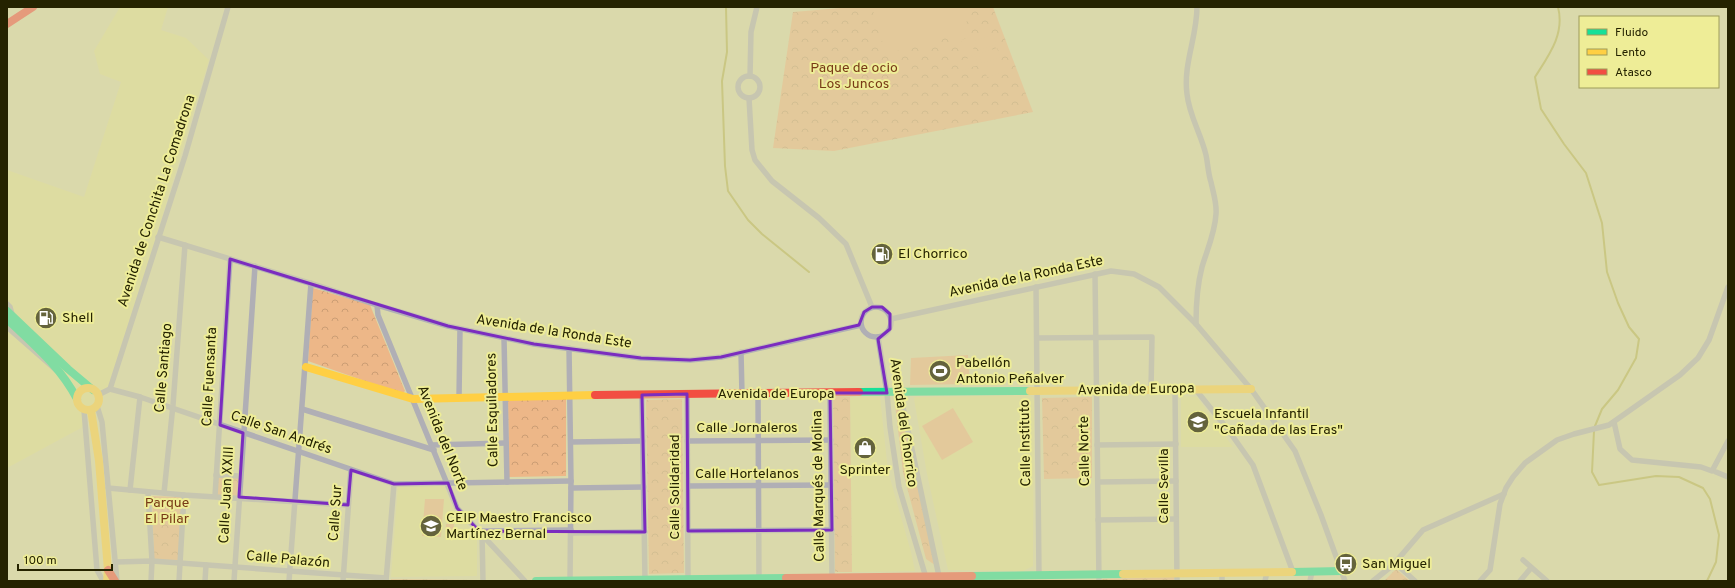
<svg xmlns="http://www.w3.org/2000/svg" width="1735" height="588" viewBox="0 0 1735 588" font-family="Overpass,sans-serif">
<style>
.built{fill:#e1df96}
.park{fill:url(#park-crowns)}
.garden{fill:#edb788}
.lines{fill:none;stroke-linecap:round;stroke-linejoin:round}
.stream{stroke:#b6b252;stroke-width:2}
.street{stroke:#b0afb5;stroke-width:5.5}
.fast{stroke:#16e098;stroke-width:8}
.slow{stroke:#ffcf43;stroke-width:8}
.jam{stroke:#f24e42;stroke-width:8}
.marked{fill:none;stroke:#7b2cbf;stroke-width:3;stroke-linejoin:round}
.labels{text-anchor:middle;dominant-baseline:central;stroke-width:4;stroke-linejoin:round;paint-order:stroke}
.park-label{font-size:14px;fill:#783a16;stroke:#eeed97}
.street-label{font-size:14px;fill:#252300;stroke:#eeed97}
.poi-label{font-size:14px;fill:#252300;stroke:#eeed97;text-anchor:start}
</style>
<defs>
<pattern id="park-crowns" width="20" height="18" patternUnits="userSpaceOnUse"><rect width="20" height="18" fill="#edb788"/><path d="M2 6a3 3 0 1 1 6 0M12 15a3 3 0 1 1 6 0" fill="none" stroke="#cb9d74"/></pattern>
</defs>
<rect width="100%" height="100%" fill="#dad9ab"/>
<g class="built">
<path d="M120 7H168L161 30 186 38 209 60 151 254 108 387 99 399 81 428 7 468V170L84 197 121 82 100 74 94 51Z"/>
<path d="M1030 395 1034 400 1033 566 1023 571 948 570 927 474 914 399 915 397Z"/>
<path d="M1181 396 1197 397 1233 447H1181Z"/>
<path d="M850 397H880L888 471 911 552 915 571 852 572Z"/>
<path d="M398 485 444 486 453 508 477 537V576L391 577Z"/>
</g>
<g class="park">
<path d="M852 7H993L1033 112 834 151 773 148 793 12Z"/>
<path d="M313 288 370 305 405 391 402 394 308 361Z"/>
<path d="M833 397H850L852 572H835Z"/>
<path d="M1092 397V478L1044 479 1042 398Z"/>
<path d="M508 398H566V476L509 477Z"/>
<path d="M682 399 684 573 649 574 646 400Z"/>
<path d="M897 401 900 402 935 565 926 559 903 472 895 404Z"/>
<path d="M216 475 240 476 239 497 215 496Z"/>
<path d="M152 496 182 497 178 561 154 559Z"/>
<path d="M1396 569 1410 581H1384Z"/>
<path d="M1174 577V581H1102V579Z"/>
<path d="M391 579 478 580V581H391Z"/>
</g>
<g class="garden">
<path d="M872 7H963L969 31 886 54Z"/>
<path d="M993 35 996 44 978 50 975 41Z"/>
<path d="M970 37 975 54 966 57 961 40Z"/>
<path d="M997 48 1000 57 982 63 979 54Z"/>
<path d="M975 56 978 65 960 71 957 62Z"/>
<path d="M1002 61 1005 71 987 77 984 68Z"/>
<path d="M968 355 970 384 910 385 911 358Z"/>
<path d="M953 408 973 442 942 460 922 426Z"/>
<path d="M425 499H444L441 537 422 536Z"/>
<path d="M446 524H454L453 540 445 539Z"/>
</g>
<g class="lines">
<g class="stream">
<path d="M726 7 727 52 722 81 725 166 728 191 748 220 762 234 809 272"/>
<path d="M1558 7C1565 34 1549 55 1535 77L1541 109 1564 144 1586 173 1602 223 1607 272 1618 303 1629 327 1639 339 1636 358 1618 390 1602 409 1595 426"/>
<path d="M1594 431 1592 472 1599 485 1656 476 1679 477 1703 488 1710 499 1719 535 1716 562 1707 581"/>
</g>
<g class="street">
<path d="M750 76 751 32 757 7"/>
<circle cx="749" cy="87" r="11"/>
<path d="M749 98 752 150 755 160 772 181 819 218 846 244 872 307"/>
<path d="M158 237 319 286 377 305 448 326 534 344 641 358 690 360 721 357 861 325"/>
<path d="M1095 274 1099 581"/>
<path d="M1036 287 1039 575"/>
<path d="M7 304 10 307 12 314"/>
<path d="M377 305 378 315 457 508 525 581"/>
<circle cx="876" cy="322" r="15"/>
<path d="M891 319 1111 271 1134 274 1159 287 1196 324 1251 389 1295 451 1321 515 1345 581"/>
<path d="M1196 324C1196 305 1197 286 1202 267 1207 250 1215 233 1216 214 1217 203 1213 192 1211 182 1208 173 1208 164 1206 155 1201 134 1189 115 1187 94 1183 64 1197 37 1197 7"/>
<path d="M7 327 56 370"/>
<path d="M878 337 887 393 890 427 899 487 927 581"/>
<path d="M504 338 507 482"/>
<path d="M1037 338 1152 337 1151 390"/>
<path d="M569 348 571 481 570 581"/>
<path d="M741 352 742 394"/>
<path d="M110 389 140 397 394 484 571 481"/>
<path d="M1175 390 1177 581"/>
<path d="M1196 390 1229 431 1253 465 1293 572"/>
<path d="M830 393 832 578"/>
<path d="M900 393 940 581"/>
<path d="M687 394 688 579"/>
<path d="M758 394 759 581"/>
<path d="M98 395 110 389 185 156 228 7"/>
<path d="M642 395 645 580"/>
<path d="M459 398 460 329"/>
<path d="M97 406 102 422 117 581"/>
<path d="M302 409 434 450"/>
<path d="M84 410 97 570 103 581"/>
<path d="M1614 422 1620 449 1632 460 1701 467 1712 471 1728 441"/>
<path d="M687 441 831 440"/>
<path d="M571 442 643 441"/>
<path d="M432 445 506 443"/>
<path d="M1097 445 1176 444"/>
<path d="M1716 472 1728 477"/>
<path d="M216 475 240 476"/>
<path d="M1098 482 1176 481"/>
<path d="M688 486 831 485"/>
<path d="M108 488 184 495 348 505"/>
<path d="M571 488 644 487"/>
<path d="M130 490 140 397"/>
<path d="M148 492 152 561 151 581"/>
<path d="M164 493 173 405 185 245"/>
<path d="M215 496 230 259"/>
<path d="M1098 520 1176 519"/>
<path d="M479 531 571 530"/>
<path d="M688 531 832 530"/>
<path d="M571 533 645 532"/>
<path d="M482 534 483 581"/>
<path d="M1523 560 1547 581"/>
<path d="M116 562 152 561 386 578"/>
<path d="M1395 563 1415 581"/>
<path d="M179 581 184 495"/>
<path d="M205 581 206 565"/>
<path d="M234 581 255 266"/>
<path d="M289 581 311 283"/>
<path d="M343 581 351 470"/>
<path d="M386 581 394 484"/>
<path d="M1222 581V573"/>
<path d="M1265 581 1267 572"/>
<path d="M1310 581 1312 572"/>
<path d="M1373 581 1393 565 1423 530 1504 494"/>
<path d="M1480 581 1490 570 1500 504 1506 488 1513 477 1525 463 1557 440 1574 434 1609 425 1680 375 1698 358 1709 340 1728 287"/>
<path d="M1520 581 1531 568"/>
</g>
<g class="fast">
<path d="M7 311 68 369 93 390"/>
<path d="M7 319C33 344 60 366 77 399"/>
<path d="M859 392 1030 391"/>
<path d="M1292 572 1342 571"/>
<path d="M972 576 1123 574"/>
<path d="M536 581 786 578"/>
</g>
<g class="slow">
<path d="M306 367 413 399 595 395"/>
<circle cx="88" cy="399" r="11"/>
<path d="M1030 391 1251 389"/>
<path d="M91 410 99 461 108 570 107 581"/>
<path d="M1123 574 1292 572"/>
</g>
<g class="jam">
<path d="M7 24 33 7"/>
<path d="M595 395 859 392"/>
<path d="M108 570 115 581"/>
<path d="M786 578 972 576"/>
</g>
</g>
<path d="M0 0H1735V588H0ZM230 259 448 326 534 344 641 358 690 360 721 357 859 325 864 312 872 307H882L890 314V329L878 339 887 393H830L832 530 688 531 687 394 642 395 645 532 479 531 457 508 448 483 394 484 351 470 348 505 239 497 243 433 220 425Z" fill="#dad9ab" fill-opacity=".55" fill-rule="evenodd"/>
<path class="marked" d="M230 259 448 326 534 344 641 358 690 360 721 357 859 325 864 312 872 307H882L890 314V329L878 339 887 393H830L832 530 688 531 687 394 642 395 645 532 479 531 457 508 448 483 394 484 351 470 348 505 239 497 243 433 220 425Z"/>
<defs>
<g id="fuel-disc" transform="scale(1.15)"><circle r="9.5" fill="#64633c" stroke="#eeed97"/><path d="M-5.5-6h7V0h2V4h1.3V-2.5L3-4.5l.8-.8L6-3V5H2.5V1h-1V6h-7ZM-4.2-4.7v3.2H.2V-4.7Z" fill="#fff"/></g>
<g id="stadium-disc" transform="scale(1.15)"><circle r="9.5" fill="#64633c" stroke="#eeed97"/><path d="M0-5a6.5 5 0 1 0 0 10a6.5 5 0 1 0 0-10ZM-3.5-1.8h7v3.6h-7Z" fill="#fff"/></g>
<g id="school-disc" transform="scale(1.15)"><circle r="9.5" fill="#64633c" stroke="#eeed97"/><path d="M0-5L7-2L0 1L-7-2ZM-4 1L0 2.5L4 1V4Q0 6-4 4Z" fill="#fff"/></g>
<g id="shop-disc" transform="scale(1.15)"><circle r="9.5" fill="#64633c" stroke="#eeed97"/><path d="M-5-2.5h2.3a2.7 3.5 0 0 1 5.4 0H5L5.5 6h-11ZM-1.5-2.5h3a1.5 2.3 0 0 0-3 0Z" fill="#fff"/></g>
<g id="bus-disc" transform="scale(1.15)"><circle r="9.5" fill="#64633c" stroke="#eeed97"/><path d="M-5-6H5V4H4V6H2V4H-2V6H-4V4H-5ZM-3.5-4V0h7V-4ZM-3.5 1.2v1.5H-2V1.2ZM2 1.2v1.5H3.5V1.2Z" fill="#fff"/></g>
</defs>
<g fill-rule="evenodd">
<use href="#fuel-disc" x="882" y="254"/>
<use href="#fuel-disc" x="46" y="318"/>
<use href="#stadium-disc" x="940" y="371"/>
<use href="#school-disc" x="1198" y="422"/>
<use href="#shop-disc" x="865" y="448"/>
<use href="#school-disc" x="431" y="526"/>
<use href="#bus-disc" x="1346" y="564"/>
</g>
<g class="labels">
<g class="park-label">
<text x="854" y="68">Paque de ocio<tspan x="854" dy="16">Los Juncos</tspan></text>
<text x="167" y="503">Parque<tspan x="167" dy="16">El Pilar</tspan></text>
</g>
<g class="street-label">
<text transform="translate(157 201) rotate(-72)">Avenida de Conchita La Comadrona</text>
<text transform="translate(1026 277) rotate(-12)">Avenida de la Ronda Este</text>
<text transform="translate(554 332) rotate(9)">Avenida de la Ronda Este</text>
<text transform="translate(164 368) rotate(-85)">Calle Santiago</text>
<text transform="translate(210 377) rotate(-87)">Calle Fuensanta</text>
<text transform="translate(1136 390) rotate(-1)">Avenida de Europa</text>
<text x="776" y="394">Avenida de Europa</text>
<text transform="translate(493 410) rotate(-91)">Calle Esquiladores</text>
<text transform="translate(903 423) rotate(82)">Avenida del Chorrico</text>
<text x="747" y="428">Calle Jornaleros</text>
<text transform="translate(281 433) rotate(19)">Calle San Andrés</text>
<text transform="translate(442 438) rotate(68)">Avenida del Norte</text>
<text transform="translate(1026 443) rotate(-91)">Calle Instituto</text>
<text transform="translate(1085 451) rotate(-91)">Calle Norte</text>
<text x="747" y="474">Calle Hortelanos</text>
<text transform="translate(819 486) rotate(-91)">Calle Marqués de Molina</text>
<text transform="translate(1164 486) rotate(-90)">Calle Sevilla</text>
<text transform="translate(675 487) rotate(-90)">Calle Solidaridad</text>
<text transform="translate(227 495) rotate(-87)">Calle Juan XXIII</text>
<text transform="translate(336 513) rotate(-86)">Calle Sur</text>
<text transform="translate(288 560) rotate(5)">Calle Palazón</text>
</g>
<g class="poi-label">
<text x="898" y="254">El Chorrico</text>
<text x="62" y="318">Shell</text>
<text x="956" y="363">Pabellón<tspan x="956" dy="16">Antonio Peñalver</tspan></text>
<text x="1214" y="414">Escuela Infantil<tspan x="1214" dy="16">"Cañada de las Eras"</tspan></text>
<text x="865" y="470" text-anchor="middle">Sprinter</text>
<text x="446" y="518">CEIP Maestro Francisco<tspan x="446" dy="16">Martínez Bernal</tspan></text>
<text x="1362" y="564">San Miguel</text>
</g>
</g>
<rect width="1735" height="588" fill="none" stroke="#252300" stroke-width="16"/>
<rect x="1579" y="16" width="140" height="72" fill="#eeed97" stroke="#9e9c5b"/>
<rect x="1587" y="29" width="20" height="6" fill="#16e098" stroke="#9e9c5b"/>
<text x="1615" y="36" font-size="12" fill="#252300">Fluido</text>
<rect x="1587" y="49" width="20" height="6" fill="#ffcf43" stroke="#9e9c5b"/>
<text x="1615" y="56" font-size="12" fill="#252300">Lento</text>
<rect x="1587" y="69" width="20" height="6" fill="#f24e42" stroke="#9e9c5b"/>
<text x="1615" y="76" font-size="12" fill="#252300">Atasco</text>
<path d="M18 564v6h94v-6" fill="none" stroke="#252300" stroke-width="2"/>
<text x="24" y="564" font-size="12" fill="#252300" stroke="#eeed97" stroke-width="3" paint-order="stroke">100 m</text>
</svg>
